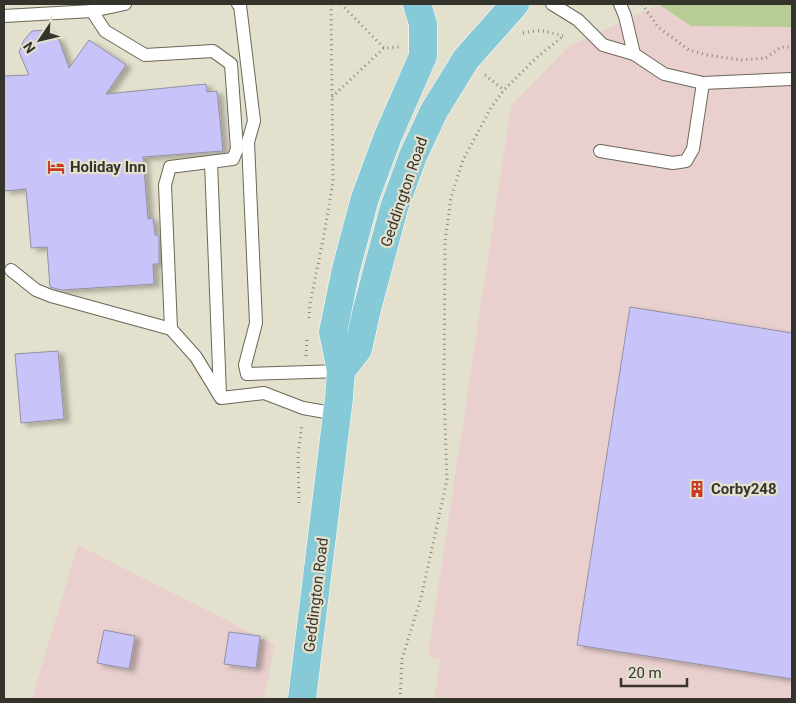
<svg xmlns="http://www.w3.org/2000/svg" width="796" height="703" viewBox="0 0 796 703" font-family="Roboto,sans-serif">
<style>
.industrial{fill:#e9cfcd}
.green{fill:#b8cc96}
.building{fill:#c8c3f9;stroke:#9291a3;filter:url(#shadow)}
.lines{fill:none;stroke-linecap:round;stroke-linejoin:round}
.service-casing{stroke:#6a6757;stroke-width:14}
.primary-casing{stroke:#fff;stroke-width:29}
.path{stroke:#8a877a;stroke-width:3;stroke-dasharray:1 4;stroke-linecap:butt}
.service{stroke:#fff;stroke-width:12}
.primary{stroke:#85cad6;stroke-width:28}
.labels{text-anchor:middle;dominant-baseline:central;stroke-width:4.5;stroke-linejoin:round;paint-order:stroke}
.poi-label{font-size:15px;font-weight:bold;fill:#35342c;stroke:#e4e0ce;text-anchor:start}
.street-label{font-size:15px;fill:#35342c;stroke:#e4e0ce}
</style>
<defs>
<filter id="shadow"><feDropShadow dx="5.5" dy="3" stdDeviation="2.5" flood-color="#0004"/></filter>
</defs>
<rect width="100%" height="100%" fill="#e4e0ce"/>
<g class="industrial">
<path d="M658 5 691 26 792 27V699H434L441 659 428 656 511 106 568 47Z"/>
<path d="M78 545 275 645 264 699H32Z"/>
</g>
<path class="green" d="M658 4H792V27L691 26Z"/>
<g class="building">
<path d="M47 30 59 40 69 68 89 40 126 65 106 94 206 84 207 92 217 91 223 151 143 157 148 219 153 218 155 235H159V264H153L154 284 61 290 50 287 47 247 31 248 26 189 4 191V76L29 75 19 52 24 40 32 31Z"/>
<path d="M630 307 792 333V679L577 645Z"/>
<path d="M58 351 64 419 21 423 15 354Z"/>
<path d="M104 630 135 636 129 669 97 663Z"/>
<path d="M229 632 260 636 256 668 224 664Z"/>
</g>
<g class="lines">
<g class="service-casing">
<g id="service">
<path d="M238 4 240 5 254 121 248 142 256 323 245 365 247 374 341 371"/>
<path d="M552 4 578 20 603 45 634 54 664 74 703 83 792 79"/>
<path d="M620 4 625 16 634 54"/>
<path d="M92 11 105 31 145 55 213 51 231 64 237 149 233 159 170 167 165 185 171 329 196 357 221 398 264 393 303 408 337 414"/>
<path d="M4 16 92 11 125 4"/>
<path d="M600 151 673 163 686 161 693 149 703 83"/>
<path d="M211 162 220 395"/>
<path d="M11 270 36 290 51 296 171 329"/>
</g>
</g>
<g class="primary-casing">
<g id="primary">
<path d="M341 371 358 349 367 309 394 208 413 156 434 111 466 59 515 4"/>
<path d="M302 699 339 398 341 371 333 332 346 269 365 198 388 136 423 56V24L417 4"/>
</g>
</g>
<g class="path">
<path d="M341 4 384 48"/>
<path d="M642 4 658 27 689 50 707 55 741 60 766 58 781 47H792"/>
<path d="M523 33C541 29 546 31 563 36"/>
<path d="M485 75 504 90"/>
<path d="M332 97 384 48 399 47"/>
<path d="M309 318 310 304 324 235 333 182 331 4"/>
<path d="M306 356 307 337"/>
<path d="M299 503 298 455 302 424"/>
<path d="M400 699 402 659 421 598 447 480 444 393 445 242 451 197 463 160 492 106 504 90 535 59 562 37"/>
</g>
<use href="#service" class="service"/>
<use href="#primary" class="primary"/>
</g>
<defs>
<g id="hotel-bare" transform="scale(1.35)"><path d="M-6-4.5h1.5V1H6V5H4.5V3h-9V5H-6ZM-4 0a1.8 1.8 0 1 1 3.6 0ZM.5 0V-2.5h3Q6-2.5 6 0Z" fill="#c63b22" stroke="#e4e0ce" stroke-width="2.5" paint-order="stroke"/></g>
<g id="building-bare" transform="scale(1.35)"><path d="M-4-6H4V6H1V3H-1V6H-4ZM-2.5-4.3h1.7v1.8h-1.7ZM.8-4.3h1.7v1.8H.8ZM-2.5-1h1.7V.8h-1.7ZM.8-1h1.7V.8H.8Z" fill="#c63b22" stroke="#e4e0ce" stroke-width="2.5" paint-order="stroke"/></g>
</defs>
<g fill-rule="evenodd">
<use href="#hotel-bare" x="56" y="167"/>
<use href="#building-bare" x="697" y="489"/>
</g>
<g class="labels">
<g class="poi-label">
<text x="70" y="167">Holiday Inn</text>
<text x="711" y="489">Corby248</text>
</g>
<g class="street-label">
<text transform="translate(404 192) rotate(-71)">Geddington Road</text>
<text transform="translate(316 595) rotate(-83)">Geddington Road</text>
</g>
</g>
<rect width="796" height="703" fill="none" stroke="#35342c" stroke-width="10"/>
<g transform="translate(40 40) rotate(235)" stroke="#e4e0ce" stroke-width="4" paint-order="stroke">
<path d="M0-4L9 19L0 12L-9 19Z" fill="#35342c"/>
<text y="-8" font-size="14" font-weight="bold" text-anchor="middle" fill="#35342c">N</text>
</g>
<path d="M621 678v8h66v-8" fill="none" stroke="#35342c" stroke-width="2.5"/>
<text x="628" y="678" font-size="15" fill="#35342c" stroke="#e4e0ce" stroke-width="4" paint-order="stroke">20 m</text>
</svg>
